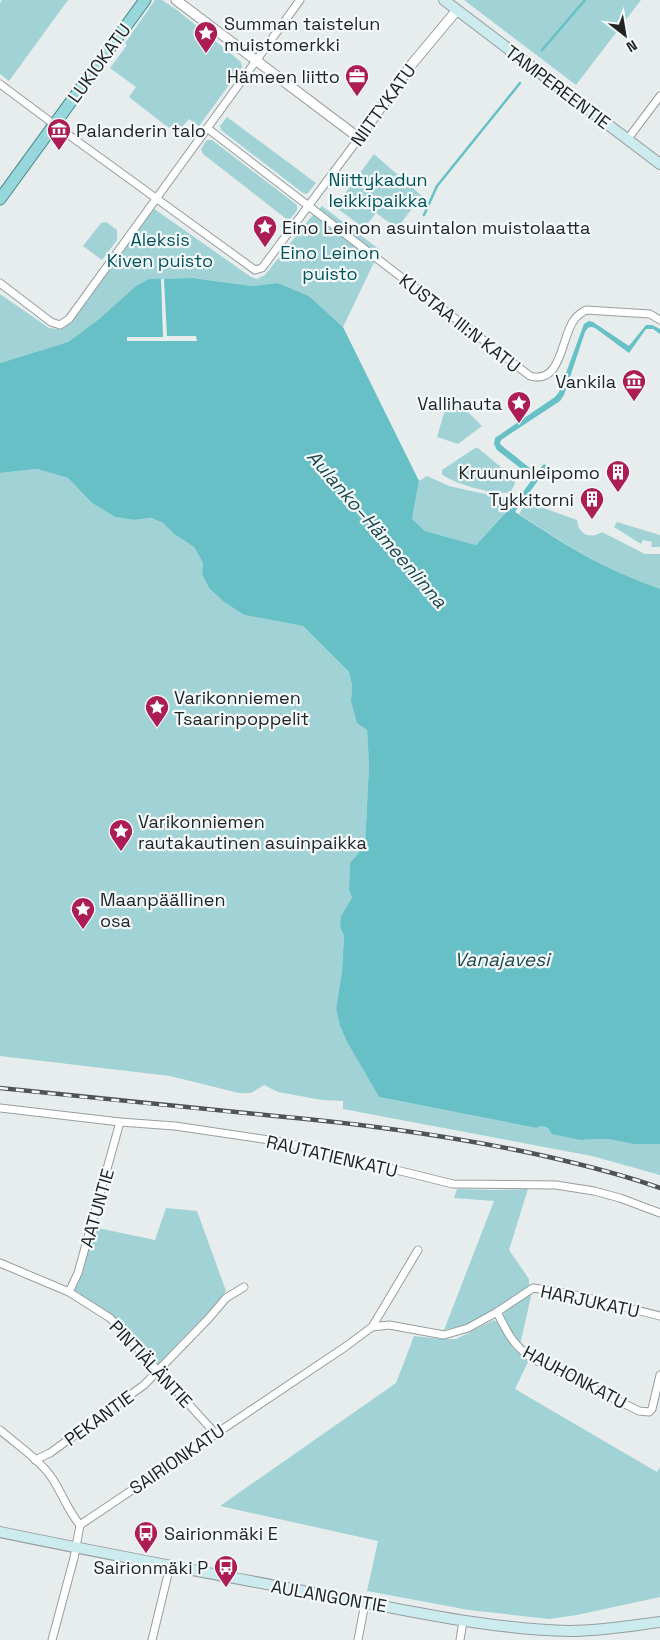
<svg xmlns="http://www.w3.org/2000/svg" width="660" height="1640" viewBox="0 0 660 1640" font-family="'Space Grotesk',sans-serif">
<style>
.green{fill:#a1d3d6}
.water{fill:#67c0c6}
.pier{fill:#e7eded}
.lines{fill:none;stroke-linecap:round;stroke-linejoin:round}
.stream{stroke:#67c0c6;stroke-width:2.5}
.minor-casing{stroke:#989e9f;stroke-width:9}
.tertiary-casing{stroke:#989e9f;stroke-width:11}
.secondary-casing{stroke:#989e9f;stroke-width:12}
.primary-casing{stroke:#42888d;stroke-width:13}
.minor{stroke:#fff;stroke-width:7}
.tertiary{stroke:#fff;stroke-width:9}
.secondary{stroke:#cbebee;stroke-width:10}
.primary{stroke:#97d7dc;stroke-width:11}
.rail-casing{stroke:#505353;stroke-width:4.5}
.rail{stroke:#f4fafb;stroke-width:2.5;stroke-dasharray:8;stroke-linecap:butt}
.labels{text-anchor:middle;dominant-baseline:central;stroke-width:4.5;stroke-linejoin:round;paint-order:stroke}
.poi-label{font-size:18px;fill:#232525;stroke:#f4fafb;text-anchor:start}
.street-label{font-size:18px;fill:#232525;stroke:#f4fafb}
.park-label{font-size:18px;fill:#005358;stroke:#f4fafb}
.water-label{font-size:19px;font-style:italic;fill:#214a4d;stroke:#f4fafb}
</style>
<rect width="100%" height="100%" fill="#e7eded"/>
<g class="green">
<path d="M2 0H68L9 81 0 74V3Z"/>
<path d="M155 0H162L177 10 241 62 242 67 199 126 189 119 181 128H170L165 125 129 97 136 87 110 68 127 45 125 43Z"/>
<path d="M464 0H641L576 85Z"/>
<path d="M227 117 316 183 307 194 303 193 221 130 220 126Z"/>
<path d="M207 140H212L297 205V210L289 221 203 154 201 149Z"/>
<path d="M374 154 422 196 397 228 376 213 364 228 335 207Z"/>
<path d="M322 206 380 250 343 327 309 296 278 283 252 286 194 278 149 279 137 285 99 319 68 342 0 363V294L49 328 57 329 65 327 83 307 153 208 251 277 257 279 265 275 311 217Z"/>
<path d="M106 222 117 230V240L102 260 83 246 101 223Z"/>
<path d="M457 401 482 426 458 444 437 437 447 403Z"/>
<path d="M475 448H478L513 477 515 483 511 492C497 496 453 484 442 474V470Z"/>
<path d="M37 469 68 478 92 503 115 517 134 520 151 518 163 523 174 534 194 547 203 563 202 574 209 588 224 602 244 615 303 626 349 672 352 685 351 701 367 730 369 765 365 845 350 863 349 889 352 898 340 927 344 936 342 971 336 1009 340 1026 347 1042 379 1097 536 1128 541 1126 580 1140 608 1139 633 1144H660V1175L592 1156 343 1109V1101L322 1100 278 1092 264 1085 251 1093H239L170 1076 0 1056V473Z"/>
<path d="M427 476 449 486 503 498 513 504 476 545 425 531 412 519 419 481Z"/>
<path d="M527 502 577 520C578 534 590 540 602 532L645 554H660V589C639 581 619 573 599 563 571 548 545 531 519 514Z"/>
<path d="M617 522 660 535V547H651L652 542 643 540 641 544 614 527Z"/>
<path d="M457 1189 498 1190 528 1189 509 1250 529 1279V1287L494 1309 468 1324 444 1330 494 1201 454 1198Z"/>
<path d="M166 1208 197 1211 226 1291 220 1300 158 1364 112 1315 73 1290 93 1227 155 1240Z"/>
<path d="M532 1292 520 1345 513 1336 502 1316 506 1310Z"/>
<path d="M494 1320 499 1323 513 1348 529 1360 515 1389 657 1472 660 1467V1597L577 1615 549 1619 469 1610 367 1591 378 1541 220 1506 396 1383 414 1336 442 1339H456Z"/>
</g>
<path class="water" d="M193 278 252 286 278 283 309 296 343 327 419 481 412 519 425 531 476 545 508 510 511 509 533 478 497 450 494 444 495 438 555 397 559 392 584 324 589 321 593 322 629 346 646 325H652L660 329V334L653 329H646L629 353 595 328C590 326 588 327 585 332L564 395 560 401 501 440 500 443 501 445 536 473 544 464 548 467 515 512C543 530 570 548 599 563 619 573 639 581 660 589V1144H633L608 1139 580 1140 552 1134 548 1128 541 1126 536 1128 379 1097 347 1042 340 1026 336 1009 342 971 344 936 340 927 341 916 352 898 349 889 350 863 365 845 369 765 367 730 357 723 351 701 352 685 349 672 303 626 244 615 224 602 209 588 202 574 203 563 194 547 174 534 163 523 151 518 134 520 115 517 92 503 68 478 37 469 0 473V363L68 342 99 319 137 285 149 279Z"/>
<path class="pier" d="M161 279H164L167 336H196L197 341H127V337H163Z"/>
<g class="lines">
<g class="stream">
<path d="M542 50 585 0"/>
<path d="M424 215 437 186 520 83"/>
</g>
<g class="minor-casing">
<g id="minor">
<path d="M0 84 55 125 255 270 262 268 359 138"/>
<path d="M207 128 530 376C562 385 561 337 574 320 577 315 581 313 586 310L650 314 660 320"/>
<path d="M627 140 660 96"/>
<path d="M0 283 51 322 60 325 69 319 300 0"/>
<path d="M0 1108 120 1122 175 1126 283 1142 453 1184 556 1185 594 1191 620 1198 660 1213"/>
<path d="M0 1263 69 1292 110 1318 215 1433"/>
<path d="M69 1292 78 1273 120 1122"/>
<path d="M497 1312 533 1288 572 1294 660 1316"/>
<path d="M372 1327 389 1325 444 1335 468 1328 497 1312C508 1334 512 1343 531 1358L639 1411 649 1412 652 1409 660 1375"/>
<path d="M0 1430C16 1444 40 1460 52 1478 62 1493 68 1511 80 1525"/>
<path d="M35 1460 50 1453 144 1385 209 1318 226 1298 244 1287"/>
<path d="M52 1640 74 1558 80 1525 345 1347 372 1327 418 1250"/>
<path d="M152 1640 170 1566"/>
<path d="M358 1640 365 1603"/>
<path d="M460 1640 463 1621"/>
</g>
</g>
<g class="tertiary-casing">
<path id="tertiary" d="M176 0 359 138 412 64 457 10"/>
</g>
<g class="secondary-casing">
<g id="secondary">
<path d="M444 0 660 164"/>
<path d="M0 1532C106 1554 213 1574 319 1594 402 1609 485 1629 570 1631 600 1631 630 1626 660 1622"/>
</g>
</g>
<g class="primary-casing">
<path id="primary" d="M0 199 145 0"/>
</g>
<use href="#minor" class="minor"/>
<use href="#tertiary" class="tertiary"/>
<use href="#secondary" class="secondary"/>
<use href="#primary" class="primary"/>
<g class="rail-casing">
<path id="rail" d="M0 1088C91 1098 183 1107 275 1116 364 1124 452 1136 540 1155 580 1164 621 1174 660 1188"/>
</g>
<use href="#rail" class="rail"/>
</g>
<defs>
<g id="sight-pin" transform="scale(1.25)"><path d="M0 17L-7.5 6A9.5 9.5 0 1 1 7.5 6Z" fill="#ac1c55" stroke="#f4fafb"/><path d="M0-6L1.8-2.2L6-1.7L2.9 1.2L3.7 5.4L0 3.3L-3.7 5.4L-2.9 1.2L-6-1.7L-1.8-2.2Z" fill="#fff"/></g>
<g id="office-pin" transform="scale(1.25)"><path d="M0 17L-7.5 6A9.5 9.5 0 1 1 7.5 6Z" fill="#ac1c55" stroke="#f4fafb"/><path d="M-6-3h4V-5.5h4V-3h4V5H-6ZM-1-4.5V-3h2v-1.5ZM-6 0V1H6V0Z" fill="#fff"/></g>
<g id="museum-pin" transform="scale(1.25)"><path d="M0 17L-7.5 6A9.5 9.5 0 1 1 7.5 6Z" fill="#ac1c55" stroke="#f4fafb"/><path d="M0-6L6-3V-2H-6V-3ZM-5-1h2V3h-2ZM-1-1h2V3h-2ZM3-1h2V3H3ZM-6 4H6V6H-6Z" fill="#fff"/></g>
<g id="building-pin" transform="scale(1.25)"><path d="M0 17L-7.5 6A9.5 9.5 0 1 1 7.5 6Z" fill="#ac1c55" stroke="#f4fafb"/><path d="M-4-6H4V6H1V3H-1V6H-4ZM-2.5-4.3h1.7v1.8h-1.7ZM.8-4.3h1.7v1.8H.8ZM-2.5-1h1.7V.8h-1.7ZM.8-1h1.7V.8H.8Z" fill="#fff"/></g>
<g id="bus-pin" transform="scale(1.25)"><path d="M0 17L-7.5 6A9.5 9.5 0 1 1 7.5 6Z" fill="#ac1c55" stroke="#f4fafb"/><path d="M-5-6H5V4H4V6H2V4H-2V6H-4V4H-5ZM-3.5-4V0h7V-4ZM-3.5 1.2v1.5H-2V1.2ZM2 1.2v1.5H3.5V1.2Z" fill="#fff"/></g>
</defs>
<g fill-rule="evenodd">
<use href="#sight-pin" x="206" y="33"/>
<use href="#office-pin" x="357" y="76"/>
<use href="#museum-pin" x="59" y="130"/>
<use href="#sight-pin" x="265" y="227"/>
<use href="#museum-pin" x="634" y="381"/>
<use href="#sight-pin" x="519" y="403"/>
<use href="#building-pin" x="618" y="472"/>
<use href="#building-pin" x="592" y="499"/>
<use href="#sight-pin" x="157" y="707"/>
<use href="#sight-pin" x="121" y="831"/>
<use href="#sight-pin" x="83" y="909"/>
<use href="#bus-pin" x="146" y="1533"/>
<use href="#bus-pin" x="226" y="1567"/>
</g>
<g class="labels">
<g class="poi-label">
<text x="224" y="23">Summan taistelun<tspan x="224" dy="21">muistomerkki</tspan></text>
<text x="340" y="76" text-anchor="end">Hämeen liitto</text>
<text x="76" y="130">Palanderin talo</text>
<text x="282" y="227">Eino Leinon asuintalon muistolaatta</text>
<text x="616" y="381" text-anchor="end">Vankila</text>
<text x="502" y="403" text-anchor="end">Vallihauta</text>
<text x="600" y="472" text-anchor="end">Kruununleipomo</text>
<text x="574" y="499" text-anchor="end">Tykkitorni</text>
<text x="174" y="697">Varikonniemen<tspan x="174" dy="21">Tsaarinpoppelit</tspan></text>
<text x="138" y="821">Varikonniemen<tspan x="138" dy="21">rautakautinen asuinpaikka</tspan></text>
<text x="100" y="899">Maanpäällinen<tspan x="100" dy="21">osa</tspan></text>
<text x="164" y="1533">Sairionmäki E</text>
<text x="208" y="1567" text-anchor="end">Sairionmäki P</text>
</g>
<g class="street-label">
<text transform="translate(99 63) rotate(-54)">LUKIOKATU</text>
<text transform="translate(558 87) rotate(37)">TAMPEREENTIE</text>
<text transform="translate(383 105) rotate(-54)">NIITTYKATU</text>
<text transform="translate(460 323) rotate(38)">KUSTAA III:N KATU</text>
<text transform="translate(332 1156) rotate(13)">RAUTATIENKATU</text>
<text transform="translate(97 1208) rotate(-74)">AATUNTIE</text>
<text transform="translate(590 1301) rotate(12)">HARJUKATU</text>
<text transform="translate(151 1364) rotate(47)">PINTIÄLÄNTIE</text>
<text transform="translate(575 1377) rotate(28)">HAUHONKATU</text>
<text transform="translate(99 1418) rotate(-36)">PEKANTIE</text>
<text transform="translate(177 1459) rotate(-34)">SAIRIONKATU</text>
<text transform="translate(329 1596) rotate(10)">AULANGONTIE</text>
</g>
<g class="park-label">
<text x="378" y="179">Niittykadun<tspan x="378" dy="21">leikkipaikka</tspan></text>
<text x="160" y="239">Aleksis<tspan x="160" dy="21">Kiven puisto</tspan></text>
<text x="330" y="252">Eino Leinon<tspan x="330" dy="21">puisto</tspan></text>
</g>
<g class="water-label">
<text transform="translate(377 529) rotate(49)">Aulanko–Hämeenlinna</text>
<text x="502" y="959">Vanajavesi</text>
</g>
</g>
<g transform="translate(625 35) rotate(149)" stroke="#f4fafb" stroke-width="4" paint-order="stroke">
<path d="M0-4L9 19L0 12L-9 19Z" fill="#232525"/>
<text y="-8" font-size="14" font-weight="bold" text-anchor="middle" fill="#232525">N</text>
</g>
</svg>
